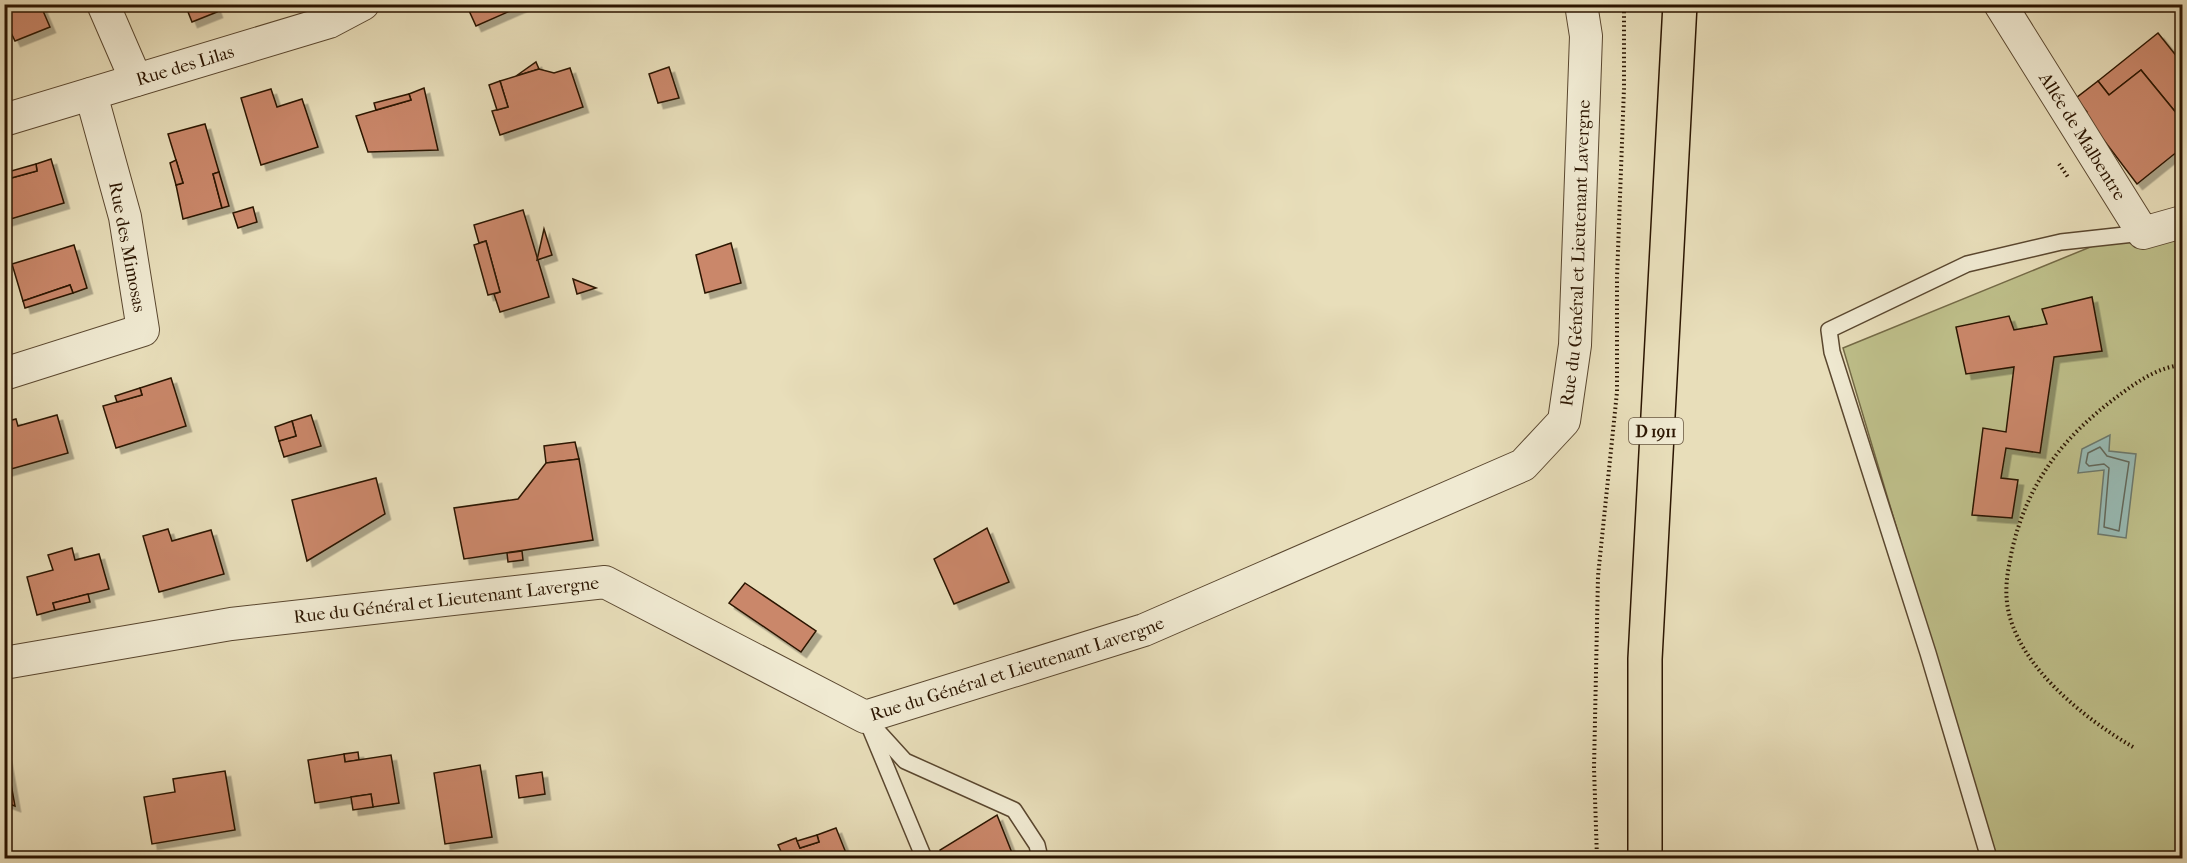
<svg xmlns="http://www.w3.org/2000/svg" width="2187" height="863" viewBox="0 0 2187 863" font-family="'IM FELL French Canon',serif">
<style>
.green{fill:#bebf8a;stroke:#746a46;stroke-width:1.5}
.water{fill:#98bbb5;stroke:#6c796d;stroke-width:1.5}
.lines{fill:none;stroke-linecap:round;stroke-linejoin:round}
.shore{stroke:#62685b;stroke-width:1.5}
.building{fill:#ca876b;stroke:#2b1501;stroke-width:1.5;filter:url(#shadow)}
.lane-casing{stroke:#5a472f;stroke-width:18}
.street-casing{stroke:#5a472f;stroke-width:34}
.primary-casing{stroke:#2b1501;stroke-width:36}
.path{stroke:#2b1501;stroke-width:4;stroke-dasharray:1.5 3;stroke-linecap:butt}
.lane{stroke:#f0ead2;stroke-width:15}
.street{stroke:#f0ead2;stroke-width:32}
.primary{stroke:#e8deba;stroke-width:33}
.labels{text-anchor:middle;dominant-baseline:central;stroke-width:5;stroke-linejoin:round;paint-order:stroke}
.shield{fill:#f0ead2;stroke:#665540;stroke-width:1.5}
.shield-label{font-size:16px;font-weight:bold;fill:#2b1501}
.street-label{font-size:18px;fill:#2b1501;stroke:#f0ead2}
</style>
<defs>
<filter id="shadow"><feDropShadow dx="5.5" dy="5.5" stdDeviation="0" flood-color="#0004"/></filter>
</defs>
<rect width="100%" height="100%" fill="#e8deba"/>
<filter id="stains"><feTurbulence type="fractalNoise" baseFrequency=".00333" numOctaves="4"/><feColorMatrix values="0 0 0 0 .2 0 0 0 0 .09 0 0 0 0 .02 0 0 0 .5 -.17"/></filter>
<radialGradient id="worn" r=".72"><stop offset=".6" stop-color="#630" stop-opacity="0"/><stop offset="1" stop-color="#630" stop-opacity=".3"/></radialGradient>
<path class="green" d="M2182 222V858H1995L1843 348 2110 239Z"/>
<path class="water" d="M2110 435 2109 451 2136 454 2126 538 2098 534 2104 470 2078 473 2082 449Z"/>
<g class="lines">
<path class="shore" d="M2100 447 2107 456 2129 462 2119 531 2104 527 2109 468 2104 464 2089 466 2086 463 2088 453Z"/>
</g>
<g class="building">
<path d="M4 4H40L50 27 15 41 4 18Z"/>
<path d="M214 4 217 12 192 22 186 7Z"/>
<path d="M466 4H526L476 26Z"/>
<path d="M2158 33 2182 63V120L2141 70 2109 95 2098 81Z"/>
<path d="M536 62 539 69 516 76Z"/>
<path d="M669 67 679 98 658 103 649 74Z"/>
<path d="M570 68 583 107 500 135 492 111 508 107 500 81 539 69 554 73Z"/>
<path d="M2141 70 2182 120V157L2178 151 2137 184 2084 114 2087 112 2076 98 2098 81 2109 95Z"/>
<path d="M500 81 508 107 497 110 489 85Z"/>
<path d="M424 88 438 150 368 152 356 116 411 100 409 94Z"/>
<path d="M271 89 277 107 302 99 318 147 261 165 241 98Z"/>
<path d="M409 94 411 100 376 110 374 103Z"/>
<path d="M205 124 219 172 213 174 222 208 183 219 176 185 183 183 168 134Z"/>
<path d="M51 159 64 203 4 221V180L37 171 36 164Z"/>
<path d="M176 160 183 183 176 185 170 163Z"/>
<path d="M36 164 37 171 4 180V173Z"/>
<path d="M219 172 229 206 222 208 213 174Z"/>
<path d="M253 207 257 222 238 228 233 213Z"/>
<path d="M523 210 549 297 500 312 494 294 500 292 486 241 479 243 474 225Z"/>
<path d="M544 229 552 255 537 260Z"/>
<path d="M486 241 500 292 488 295 474 245Z"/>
<path d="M731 243 741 283 705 293 696 255Z"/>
<path d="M74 245 87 288 73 293 70 285 23 301 12 264Z"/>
<path d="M573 279 596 288 577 294Z"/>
<path d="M70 285 73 293 25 308 23 301Z"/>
<path d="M2092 297 2102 351 2054 357 2040 453 2006 448 2001 478 2018 480 2012 518 1972 515 1983 428 2006 432 2014 367 1966 374 1956 327 2009 316 2014 330 2047 324 2042 309Z"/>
<path d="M171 378 186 426 116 448 103 406 142 395 140 388Z"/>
<path d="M140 388 142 395 117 402 115 396Z"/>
<path d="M57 415 68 453 4 471V422L16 419 18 426Z"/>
<path d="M311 415 321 446 284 457 279 441 296 436 292 421Z"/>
<path d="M292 421 296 436 279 441 275 427Z"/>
<path d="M575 442 579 459 546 463 544 446Z"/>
<path d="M579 459 593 540 464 559 454 508 518 499 546 463Z"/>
<path d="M376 478 385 514 307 561 292 500Z"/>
<path d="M987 528 1009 582 954 604 934 559Z"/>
<path d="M168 529 172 541 211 530 224 574 159 592 143 536Z"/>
<path d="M72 548 75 560 99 554 109 589 53 603 55 610 37 615 27 577 53 570 48 555Z"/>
<path d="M522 551 523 560 508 562 507 553Z"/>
<path d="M745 583 816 631 801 652 729 603Z"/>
<path d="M88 594 90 602 55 610 53 603Z"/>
<path d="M358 752 359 760 345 762 344 754Z"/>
<path d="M344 754 345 762 391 755 399 803 373 807 371 794 315 803 308 760Z"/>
<path d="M4 756H6L15 806 4 802Z"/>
<path d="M480 765 492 837 445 844 434 773Z"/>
<path d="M225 771 235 830 152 844 144 797 175 792 173 779Z"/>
<path d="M542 772 545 794 519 798 516 776Z"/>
<path d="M371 794 373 807 353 810 351 797Z"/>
<path d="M997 815 1014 858H943L940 850Z"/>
<path d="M836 828 848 858H784L778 845 796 838 800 848 819 842 817 835Z"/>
<path d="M817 835 819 842 800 848 797 841Z"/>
</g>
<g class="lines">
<g class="lane-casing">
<g id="lane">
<path d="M865 717 905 761 1014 810 1037 845 1040 858"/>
<path d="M870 728 924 858"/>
<path d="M1989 858 1928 653 1832 352 1829 330 1967 264 2061 242 2143 233"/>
</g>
</g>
<g class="street-casing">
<g id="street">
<path d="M103 4 136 80"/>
<path id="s1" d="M2000 4 2143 233 2182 222"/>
<path id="s2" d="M4 120 329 22 363 4"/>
<path d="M4 374 143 330 125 217 91 94"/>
<path id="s3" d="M4 663 231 624 605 582 865 717 1144 630 1523 465 1564 421 1575 345 1586 36 1581 4"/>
</g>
</g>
<g class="primary-casing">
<path id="primary" d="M1645 858V659L1680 4"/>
</g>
<g class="path">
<path d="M2059 164 2068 177"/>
<path d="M2133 747C2085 719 2019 667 2008 609 2004 588 2008 570 2012 550 2027 485 2061 439 2114 399 2134 384 2157 367 2182 365"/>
<path d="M1597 858 1594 768 1598 576 1617 392V278L1624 88V4"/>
</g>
<use href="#lane" class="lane"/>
<use href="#street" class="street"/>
<use href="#primary" class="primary"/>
</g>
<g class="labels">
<rect class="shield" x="1629" y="418" width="54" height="26" rx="4.5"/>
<g class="shield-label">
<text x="1656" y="431">D 1911</text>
</g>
<g class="street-label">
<text stroke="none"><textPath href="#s2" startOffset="189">Rue des Lilas</textPath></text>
<text stroke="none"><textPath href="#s1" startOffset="156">Allée de Malbentre</textPath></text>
<text transform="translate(127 247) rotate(79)">Rue des Mimosas</text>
<text stroke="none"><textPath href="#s3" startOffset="1834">Rue du Général et Lieutenant Lavergne</textPath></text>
<text stroke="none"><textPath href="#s3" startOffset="447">Rue du Général et Lieutenant Lavergne</textPath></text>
<text stroke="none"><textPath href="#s3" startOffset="1059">Rue du Général et Lieutenant Lavergne</textPath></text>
</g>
</g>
<rect width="2187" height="863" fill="none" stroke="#e8deba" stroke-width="24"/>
<rect x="6" y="6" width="2175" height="851" fill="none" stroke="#2b1501" stroke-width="3"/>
<rect x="12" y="12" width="2163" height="839" fill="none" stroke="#2b1501" stroke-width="1.5"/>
<rect width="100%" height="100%" filter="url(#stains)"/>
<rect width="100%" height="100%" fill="url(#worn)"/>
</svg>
